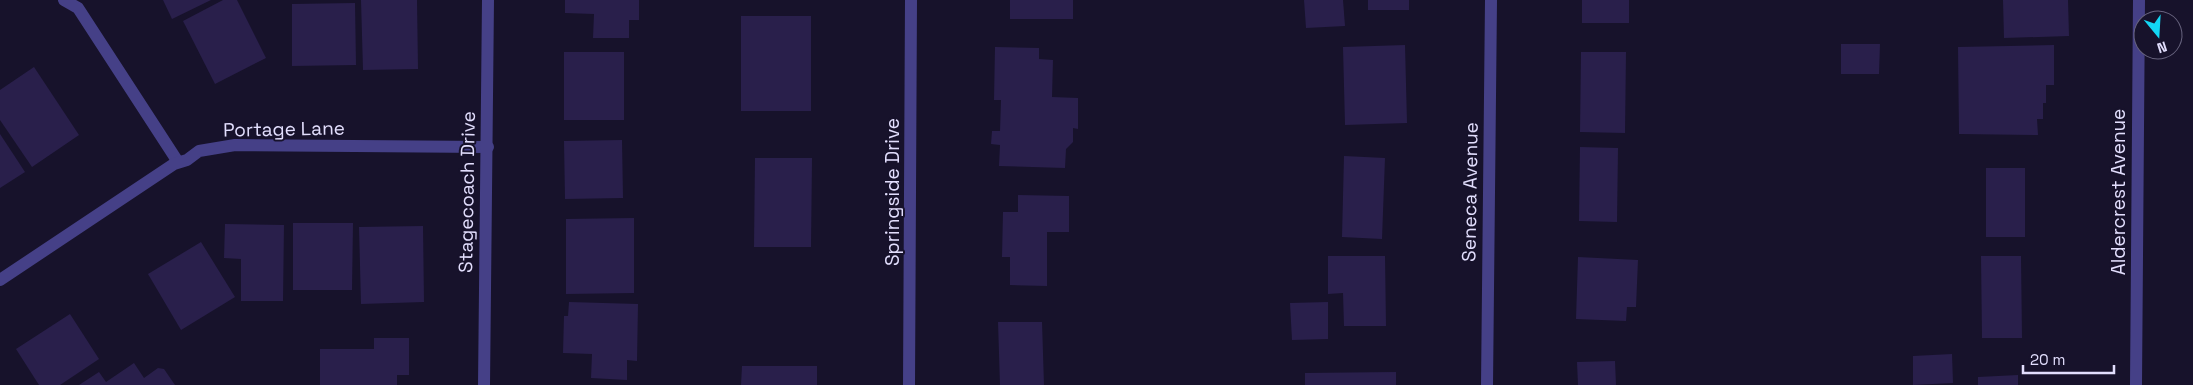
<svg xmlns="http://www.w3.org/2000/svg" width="2193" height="385" viewBox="0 0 2193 385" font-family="'Space Grotesk',sans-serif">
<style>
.building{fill:#291f4b}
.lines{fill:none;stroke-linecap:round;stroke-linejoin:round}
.street{stroke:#454087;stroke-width:12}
.labels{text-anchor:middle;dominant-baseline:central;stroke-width:4;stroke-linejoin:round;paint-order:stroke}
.street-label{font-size:19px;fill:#e2defd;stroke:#17122b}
</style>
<rect width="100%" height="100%" fill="#17122b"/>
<g class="building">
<path d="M163 0H211L172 19Z"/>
<path d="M223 0H237L266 58 215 84 183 21Z"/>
<path d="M361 0H417L418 69 363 70Z"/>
<path d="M565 0H639V20H629V38H593L594 14 565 13Z"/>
<rect x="1010" y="0" width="63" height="19"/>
<path d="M1304 0H1343L1345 26 1306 28Z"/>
<rect x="1368" y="0" width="41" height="10"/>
<rect x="1582" y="0" width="47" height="23"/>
<path d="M2003 0H2068L2069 36 2004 38Z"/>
<path d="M355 3 356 65 292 66V4Z"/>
<rect x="741" y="16" width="70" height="95"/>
<path d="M1841 44H1880L1879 74H1841Z"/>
<path d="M1405 45 1407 123 1345 125 1343 47Z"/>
<path d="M2054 45V85H2046V103H2043V119H2037L2038 135 1959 134 1958 47Z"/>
<path d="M995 47 1039 48V59L1053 60 1052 97 1078 98V129L1073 128V142L1066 149 1065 168 999 166 1000 145 991 144 992 131H1000L1001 100H994Z"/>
<rect x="564" y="52" width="60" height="68"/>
<path d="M1581 52H1626L1625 133 1580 132Z"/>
<path d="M34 67 79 135 32 167 0 120V90Z"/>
<path d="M0 134 25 172 0 188Z"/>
<path d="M622 140 623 198 565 199 564 141Z"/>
<path d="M1580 147 1618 148 1617 222 1579 221Z"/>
<path d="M1344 156 1385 158 1382 239 1342 237Z"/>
<path d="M755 158H812L811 247H754Z"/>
<rect x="1986" y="168" width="39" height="69"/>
<path d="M1018 195 1069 196V232H1047V286L1010 285V257H1002L1003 212H1018Z"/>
<path d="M634 218V293L566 294V219Z"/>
<path d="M293 223H353L352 290H293Z"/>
<path d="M225 224 284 225 283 301H241V259L224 258Z"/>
<path d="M423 226 424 302 361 304 359 227Z"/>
<path d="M201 242 235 297 181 330 148 274Z"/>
<path d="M1328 256H1385L1386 326H1344L1343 293 1328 294Z"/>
<path d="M1981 256H2021L2022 338H1982Z"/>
<path d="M1578 257 1638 260 1636 307H1627L1626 321 1576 319Z"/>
<path d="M569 302 638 304 637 361 627 360V380L591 378 592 354 563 353 564 316H568Z"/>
<path d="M1328 302V339L1292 340 1290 303Z"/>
<path d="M70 314 99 359 60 385H39L16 349Z"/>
<path d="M998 322H1042L1044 385H1000Z"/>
<path d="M374 338H409V375H397V385H320V349H374Z"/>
<path d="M1952 354 1953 383 1913 385V356Z"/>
<path d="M1615 361 1616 385H1578L1577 362Z"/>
<path d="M134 363 144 378 158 368 164 369 175 385H79L99 372 106 382Z"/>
<path d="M742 366H817V385H741Z"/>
<path d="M1396 372V385H1305V373Z"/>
<path d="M2018 375V385H1978V377Z"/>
</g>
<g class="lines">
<g class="street">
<path d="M64 0 78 8 178 162"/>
<path d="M0 280 174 164 187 160 199 151 235 145 488 147"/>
<path d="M484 385 488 0"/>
<path d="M909 385 911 0"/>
<path d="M1487 385 1491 0"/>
<path d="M2136 385 2139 0"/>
</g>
</g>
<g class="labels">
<g class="street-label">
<text transform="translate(284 129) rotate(-1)">Portage Lane</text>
<text transform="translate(467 192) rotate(-89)">Stagecoach Drive</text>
<text transform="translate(892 192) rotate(-90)">Springside Drive</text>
<text transform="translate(1470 192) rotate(-89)">Seneca Avenue</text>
<text transform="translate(2118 192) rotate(-90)">Aldercrest Avenue</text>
</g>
</g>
<g transform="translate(2158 35) rotate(162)"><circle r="24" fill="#17122b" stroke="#68647f"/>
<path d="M0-4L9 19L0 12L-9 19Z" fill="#13d6f4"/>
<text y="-8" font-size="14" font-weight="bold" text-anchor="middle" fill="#e2defd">N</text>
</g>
<path d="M2023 365v8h91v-8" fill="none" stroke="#e2defd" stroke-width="2.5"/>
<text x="2030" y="365" font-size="15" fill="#e2defd" stroke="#17122b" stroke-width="4" paint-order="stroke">20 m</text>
</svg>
